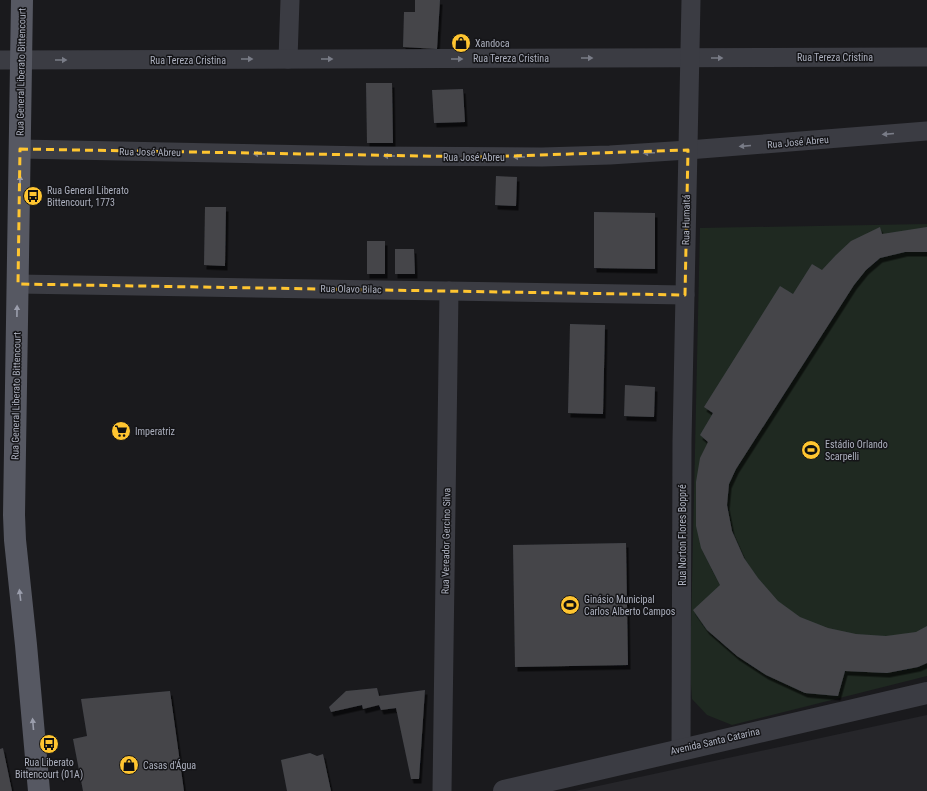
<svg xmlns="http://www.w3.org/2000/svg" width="927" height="791" viewBox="0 0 927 791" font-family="'Roboto Condensed',sans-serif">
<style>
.built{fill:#26262a}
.green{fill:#1f2921}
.building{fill:#44454a;filter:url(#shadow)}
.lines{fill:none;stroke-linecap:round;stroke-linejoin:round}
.minor{stroke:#3b3c43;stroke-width:19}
.tertiary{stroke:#3b3c43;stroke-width:22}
.primary{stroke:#565862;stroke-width:22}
.oneway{fill:#797c87}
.oneway2{fill:#9b9eac}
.marked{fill:none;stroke:#ffc530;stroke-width:3;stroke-dasharray:8 5;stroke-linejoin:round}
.labels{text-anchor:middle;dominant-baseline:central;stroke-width:3;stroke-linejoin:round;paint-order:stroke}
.poi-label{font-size:10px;fill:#acb0be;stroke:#151518;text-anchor:start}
.street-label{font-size:10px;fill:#acb0be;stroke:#151518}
</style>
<defs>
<filter id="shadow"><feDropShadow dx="2.5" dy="4.5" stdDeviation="0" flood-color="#0009"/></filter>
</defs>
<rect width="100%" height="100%" fill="#1a1a1d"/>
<path class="built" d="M927 715V791H575Z"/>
<path class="green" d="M927 224V676L732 725 707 715 692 699 690 672 700 228Z"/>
<g class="building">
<path d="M415 0H440L437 49 403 47 404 12H415Z"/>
<path d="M366 83H392L393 143H367Z"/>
<path d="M463 89 465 122 434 123 432 90Z"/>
<path d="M496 176 517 177 516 206 495 205Z"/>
<path d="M205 207H226L225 266 204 265Z"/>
<path d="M594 212 655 213V269L594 268Z"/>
<path d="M880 227 882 234 927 227V252H905L880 258 866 270 854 285 736 469 729 484 727 505 732 531 744 558 758 578 778 601 800 617 828 628 856 634 886 636 916 632 927 626V663L918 667 887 673 845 671 838 696 805 693 766 675 737 656 707 630 693 610 720 585 701 548 696 526V482L700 458 708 442 700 435 713 413 704 407 780 286 793 294 812 264 822 270 836 255 851 241Z"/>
<rect x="367" y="241" width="18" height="33"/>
<path d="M395 249H414L415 274H395Z"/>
<path d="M570 324 605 325 603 414 568 413Z"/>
<path d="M625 385 655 387 654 417 624 416Z"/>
<path d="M626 543 628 665 515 667 513 545Z"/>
<path d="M377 688 379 696 425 690 419 779H411L396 708 381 710 379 705 363 709 362 705 331 712 329 707 346 691Z"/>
<path d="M170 691 184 791H83L73 739 87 736 81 699Z"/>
<path d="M3 748 12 791H0V749Z"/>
<path d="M310 753 317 756 323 754 331 791H287L281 760Z"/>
</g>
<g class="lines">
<g class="minor">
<path d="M288 59 290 0"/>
<path d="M0 60 927 57"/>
<path d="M20 149 368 156 542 157 610 155 688 150 927 131"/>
<path d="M18 284 685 295"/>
<path d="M681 749 682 441 691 0"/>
<path d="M442 791 449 291"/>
</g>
<path class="tertiary" d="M504 791 927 693"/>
<path class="primary" d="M22 0 14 515 15 540 26 645 39 791"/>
</g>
<defs><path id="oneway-solid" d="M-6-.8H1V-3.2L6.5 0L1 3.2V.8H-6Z"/></defs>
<g class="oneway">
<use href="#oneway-solid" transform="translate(587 58)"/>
<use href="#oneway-solid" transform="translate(717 58)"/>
<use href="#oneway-solid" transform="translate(247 59)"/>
<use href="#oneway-solid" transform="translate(327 59)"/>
<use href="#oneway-solid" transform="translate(457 59)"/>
<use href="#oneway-solid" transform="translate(61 60)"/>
<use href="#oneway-solid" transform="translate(888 134) rotate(175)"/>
<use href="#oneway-solid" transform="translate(745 146) rotate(175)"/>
<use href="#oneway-solid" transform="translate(649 153) rotate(177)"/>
<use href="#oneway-solid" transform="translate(259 154) rotate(-179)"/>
<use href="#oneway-solid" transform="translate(389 156) rotate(-180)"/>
<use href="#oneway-solid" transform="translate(519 157) rotate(180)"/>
</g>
<g class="oneway2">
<use href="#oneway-solid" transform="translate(20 181) rotate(-89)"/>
<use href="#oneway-solid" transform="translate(17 311) rotate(-89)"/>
<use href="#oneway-solid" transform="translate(20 595) rotate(-97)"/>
<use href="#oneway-solid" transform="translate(33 724) rotate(-95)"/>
</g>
<path class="marked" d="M20 149 481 157 688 150 685 295 18 284Z"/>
<defs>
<g id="shop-disc" transform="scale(1)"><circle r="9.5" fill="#ffc530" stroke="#151518"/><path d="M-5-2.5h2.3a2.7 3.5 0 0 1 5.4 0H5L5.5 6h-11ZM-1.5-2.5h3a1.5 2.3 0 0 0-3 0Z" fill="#111"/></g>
<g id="bus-disc" transform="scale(1)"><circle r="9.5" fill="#ffc530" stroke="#151518"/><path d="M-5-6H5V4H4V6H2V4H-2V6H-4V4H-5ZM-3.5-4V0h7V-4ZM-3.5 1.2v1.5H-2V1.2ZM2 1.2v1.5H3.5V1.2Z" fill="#111"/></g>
<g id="supermarket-disc" transform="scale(1)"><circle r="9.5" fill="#ffc530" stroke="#151518"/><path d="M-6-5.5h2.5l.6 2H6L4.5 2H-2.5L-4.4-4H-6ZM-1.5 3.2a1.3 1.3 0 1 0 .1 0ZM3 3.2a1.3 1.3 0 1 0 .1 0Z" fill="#111"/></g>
<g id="stadium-disc" transform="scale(1)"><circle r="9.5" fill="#ffc530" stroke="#151518"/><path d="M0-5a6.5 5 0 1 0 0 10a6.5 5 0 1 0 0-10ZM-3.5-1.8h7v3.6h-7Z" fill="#111"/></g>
</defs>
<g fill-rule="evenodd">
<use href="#shop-disc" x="461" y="43"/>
<use href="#bus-disc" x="33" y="196"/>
<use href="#supermarket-disc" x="121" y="431"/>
<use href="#stadium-disc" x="811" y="450"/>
<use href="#stadium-disc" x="570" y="605"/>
<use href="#bus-disc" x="49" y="744"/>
<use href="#shop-disc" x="129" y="765"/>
</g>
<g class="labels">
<g class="poi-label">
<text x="475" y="43">Xandoca</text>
<text x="47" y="190">Rua General Liberato<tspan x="47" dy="12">Bittencourt, 1773</tspan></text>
<text x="135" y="431">Imperatriz</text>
<text x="825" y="444">Estádio Orlando<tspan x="825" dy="12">Scarpelli</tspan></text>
<text x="584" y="599">Ginásio Municipal<tspan x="584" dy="12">Carlos Alberto Campos</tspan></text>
<text x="49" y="762" text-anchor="middle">Rua Liberato<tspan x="49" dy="12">Bittencourt (01A)</tspan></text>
<text x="143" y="765">Casas d'Água</text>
</g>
<g class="street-label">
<text x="835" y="57">Rua Tereza Cristina</text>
<text x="511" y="58">Rua Tereza Cristina</text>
<text x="188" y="60">Rua Tereza Cristina</text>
<text transform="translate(21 72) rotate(-89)">Rua General Liberato Bittencourt</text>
<text transform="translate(798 142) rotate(-5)">Rua José Abreu</text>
<text transform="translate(150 152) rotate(1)">Rua José Abreu</text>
<text x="474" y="157">Rua José Abreu</text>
<text transform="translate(686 220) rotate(-89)">Rua Humaitá</text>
<text transform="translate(351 289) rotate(1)">Rua Olavo Bilac</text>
<text transform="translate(16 396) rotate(-89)">Rua General Liberato Bittencourt</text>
<text transform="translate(682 535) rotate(-90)">Rua Norton Flores Boppré</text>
<text transform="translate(446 541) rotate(-89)">Rua Vereador Gercino Silva</text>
<text transform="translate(715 741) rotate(-13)">Avenida Santa Catarina</text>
</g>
</g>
</svg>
